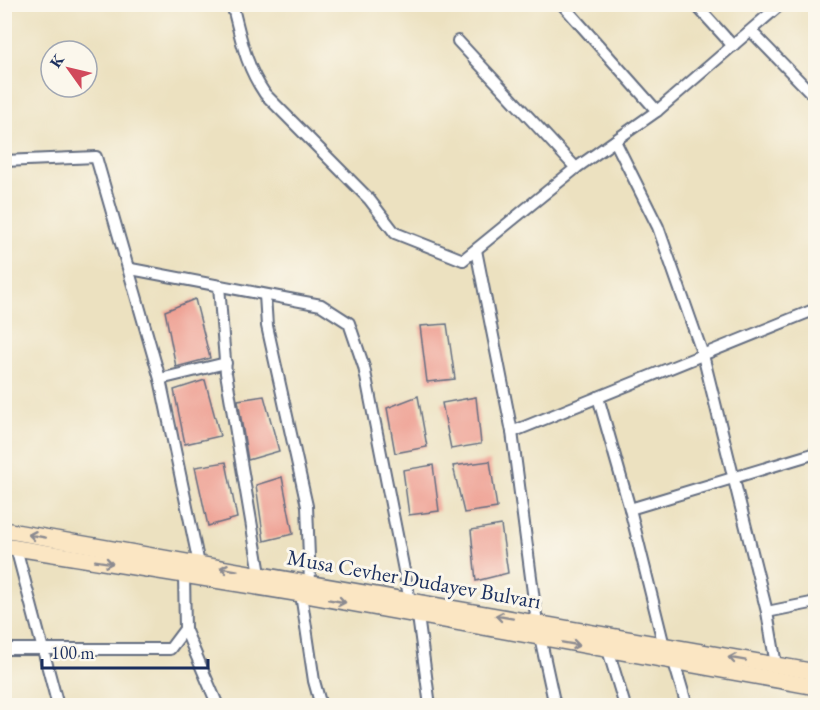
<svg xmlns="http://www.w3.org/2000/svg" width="820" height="710" viewBox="0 0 820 710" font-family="'EB Garamond',serif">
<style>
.building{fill:#ee9e91}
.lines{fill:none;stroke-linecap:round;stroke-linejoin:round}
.minor-casing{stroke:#646d80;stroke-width:14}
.secondary-casing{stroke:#646d80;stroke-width:18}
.minor{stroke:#fff;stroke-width:10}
.secondary{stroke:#fbe6c3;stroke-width:15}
.oneway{stroke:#8b8a90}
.labels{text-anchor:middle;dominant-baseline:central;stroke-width:6;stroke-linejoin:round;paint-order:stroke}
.street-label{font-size:22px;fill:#1b2f5e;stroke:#fbf7ec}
</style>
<rect width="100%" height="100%" fill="#fbf7ec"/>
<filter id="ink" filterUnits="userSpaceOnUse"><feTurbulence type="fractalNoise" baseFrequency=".0167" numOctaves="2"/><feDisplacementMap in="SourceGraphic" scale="12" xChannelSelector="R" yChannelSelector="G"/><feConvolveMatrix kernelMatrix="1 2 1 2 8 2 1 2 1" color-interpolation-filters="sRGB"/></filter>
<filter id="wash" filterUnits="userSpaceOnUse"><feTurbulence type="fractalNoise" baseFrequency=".008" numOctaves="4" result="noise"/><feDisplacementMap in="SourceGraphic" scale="24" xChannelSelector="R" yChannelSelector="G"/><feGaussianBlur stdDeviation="1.35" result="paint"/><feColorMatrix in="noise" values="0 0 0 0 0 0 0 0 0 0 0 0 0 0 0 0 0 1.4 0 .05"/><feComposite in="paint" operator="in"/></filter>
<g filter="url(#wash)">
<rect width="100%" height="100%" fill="#ece1c0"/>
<g id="blocks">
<g class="building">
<path d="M195 299 210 358 176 367 165 311Z"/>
<path d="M447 324 455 379 427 382 420 326Z"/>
<path d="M205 380 220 436 185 444 174 390Z"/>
<path d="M264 396 279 451 248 460 238 400Z"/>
<path d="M418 396 427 447 395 453 387 408Z"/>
<path d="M476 397 481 444 451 449 442 403Z"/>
<path d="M490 461 497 508 464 513 453 466Z"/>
<path d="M226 462 237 518 208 526 195 467Z"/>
<path d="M433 465 439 511 409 515 403 470Z"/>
<path d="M282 477 293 534 264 541 256 485Z"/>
<path d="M501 525 508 573 476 581 471 530Z"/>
</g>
</g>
</g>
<g filter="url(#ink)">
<use href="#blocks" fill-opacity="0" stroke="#646d80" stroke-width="1.5"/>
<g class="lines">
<g class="minor-casing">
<g id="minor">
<path d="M232 4C241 38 245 65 265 94L369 199 395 233 463 260 576 168 657 111 781 4"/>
<path d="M562 4 657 111"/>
<path d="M695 4 733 46"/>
<path d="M751 31 816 98"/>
<path d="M458 41 576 168"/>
<path d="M615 141 658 227 703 355 767 612 776 665"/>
<path d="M4 161 96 157 160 379 199 564"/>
<path d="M476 250 512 432 537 623 555 706"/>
<path d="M131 269 321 305 349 323 364 367 410 601"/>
<path d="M219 286 226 373 260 574"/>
<path d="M265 295 267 326 307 506 310 583"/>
<path d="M160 379 226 363"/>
<path d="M598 397 630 509 664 646"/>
<path d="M512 432 816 309"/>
<path d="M630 509 816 453"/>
<path d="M16 548 58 706"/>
<path d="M184 575 185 629 218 706"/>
<path d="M301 594 314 681 321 706"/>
<path d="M767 612 816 602"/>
<path d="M418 616 430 706"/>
<path d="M4 649H170L185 629"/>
<path d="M608 650 625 706"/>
<path d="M674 662 687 706"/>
</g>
</g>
<g class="secondary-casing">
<g id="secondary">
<path d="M4 530 816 672"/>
<path d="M4 546 301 594 816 687"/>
</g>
</g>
<use href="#minor" class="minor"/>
<use href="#secondary" class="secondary"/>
</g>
<defs><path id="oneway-shaft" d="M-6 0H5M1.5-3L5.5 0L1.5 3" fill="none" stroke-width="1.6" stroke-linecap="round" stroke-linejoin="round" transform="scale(1.5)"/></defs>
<g class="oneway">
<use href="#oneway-shaft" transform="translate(37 536) rotate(-170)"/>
<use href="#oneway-shaft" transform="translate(104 562) rotate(9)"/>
<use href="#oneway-shaft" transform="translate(229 569) rotate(-170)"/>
<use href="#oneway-shaft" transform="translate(337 601) rotate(10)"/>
<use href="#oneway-shaft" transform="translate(504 617) rotate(-170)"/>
<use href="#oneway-shaft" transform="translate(571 644) rotate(10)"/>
<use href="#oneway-shaft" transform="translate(737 659) rotate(-170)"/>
</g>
</g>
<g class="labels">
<g class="street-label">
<text transform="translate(414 579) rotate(10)">Musa Cevher Dudayev Bulvarı</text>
</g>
</g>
<rect width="820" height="710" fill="none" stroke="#fbf7ec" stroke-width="24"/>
<g transform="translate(69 69) rotate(304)"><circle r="28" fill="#fbf7ec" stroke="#a1a7b3" stroke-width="1.5"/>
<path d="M0-4.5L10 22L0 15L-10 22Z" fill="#d1495b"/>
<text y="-9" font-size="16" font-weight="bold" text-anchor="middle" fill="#1b2f5e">K</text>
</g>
<path d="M42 659v9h166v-9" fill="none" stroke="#1b2f5e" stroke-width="3"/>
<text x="51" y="659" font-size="18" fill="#1b2f5e" stroke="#fbf7ec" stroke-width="4.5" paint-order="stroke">100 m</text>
</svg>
